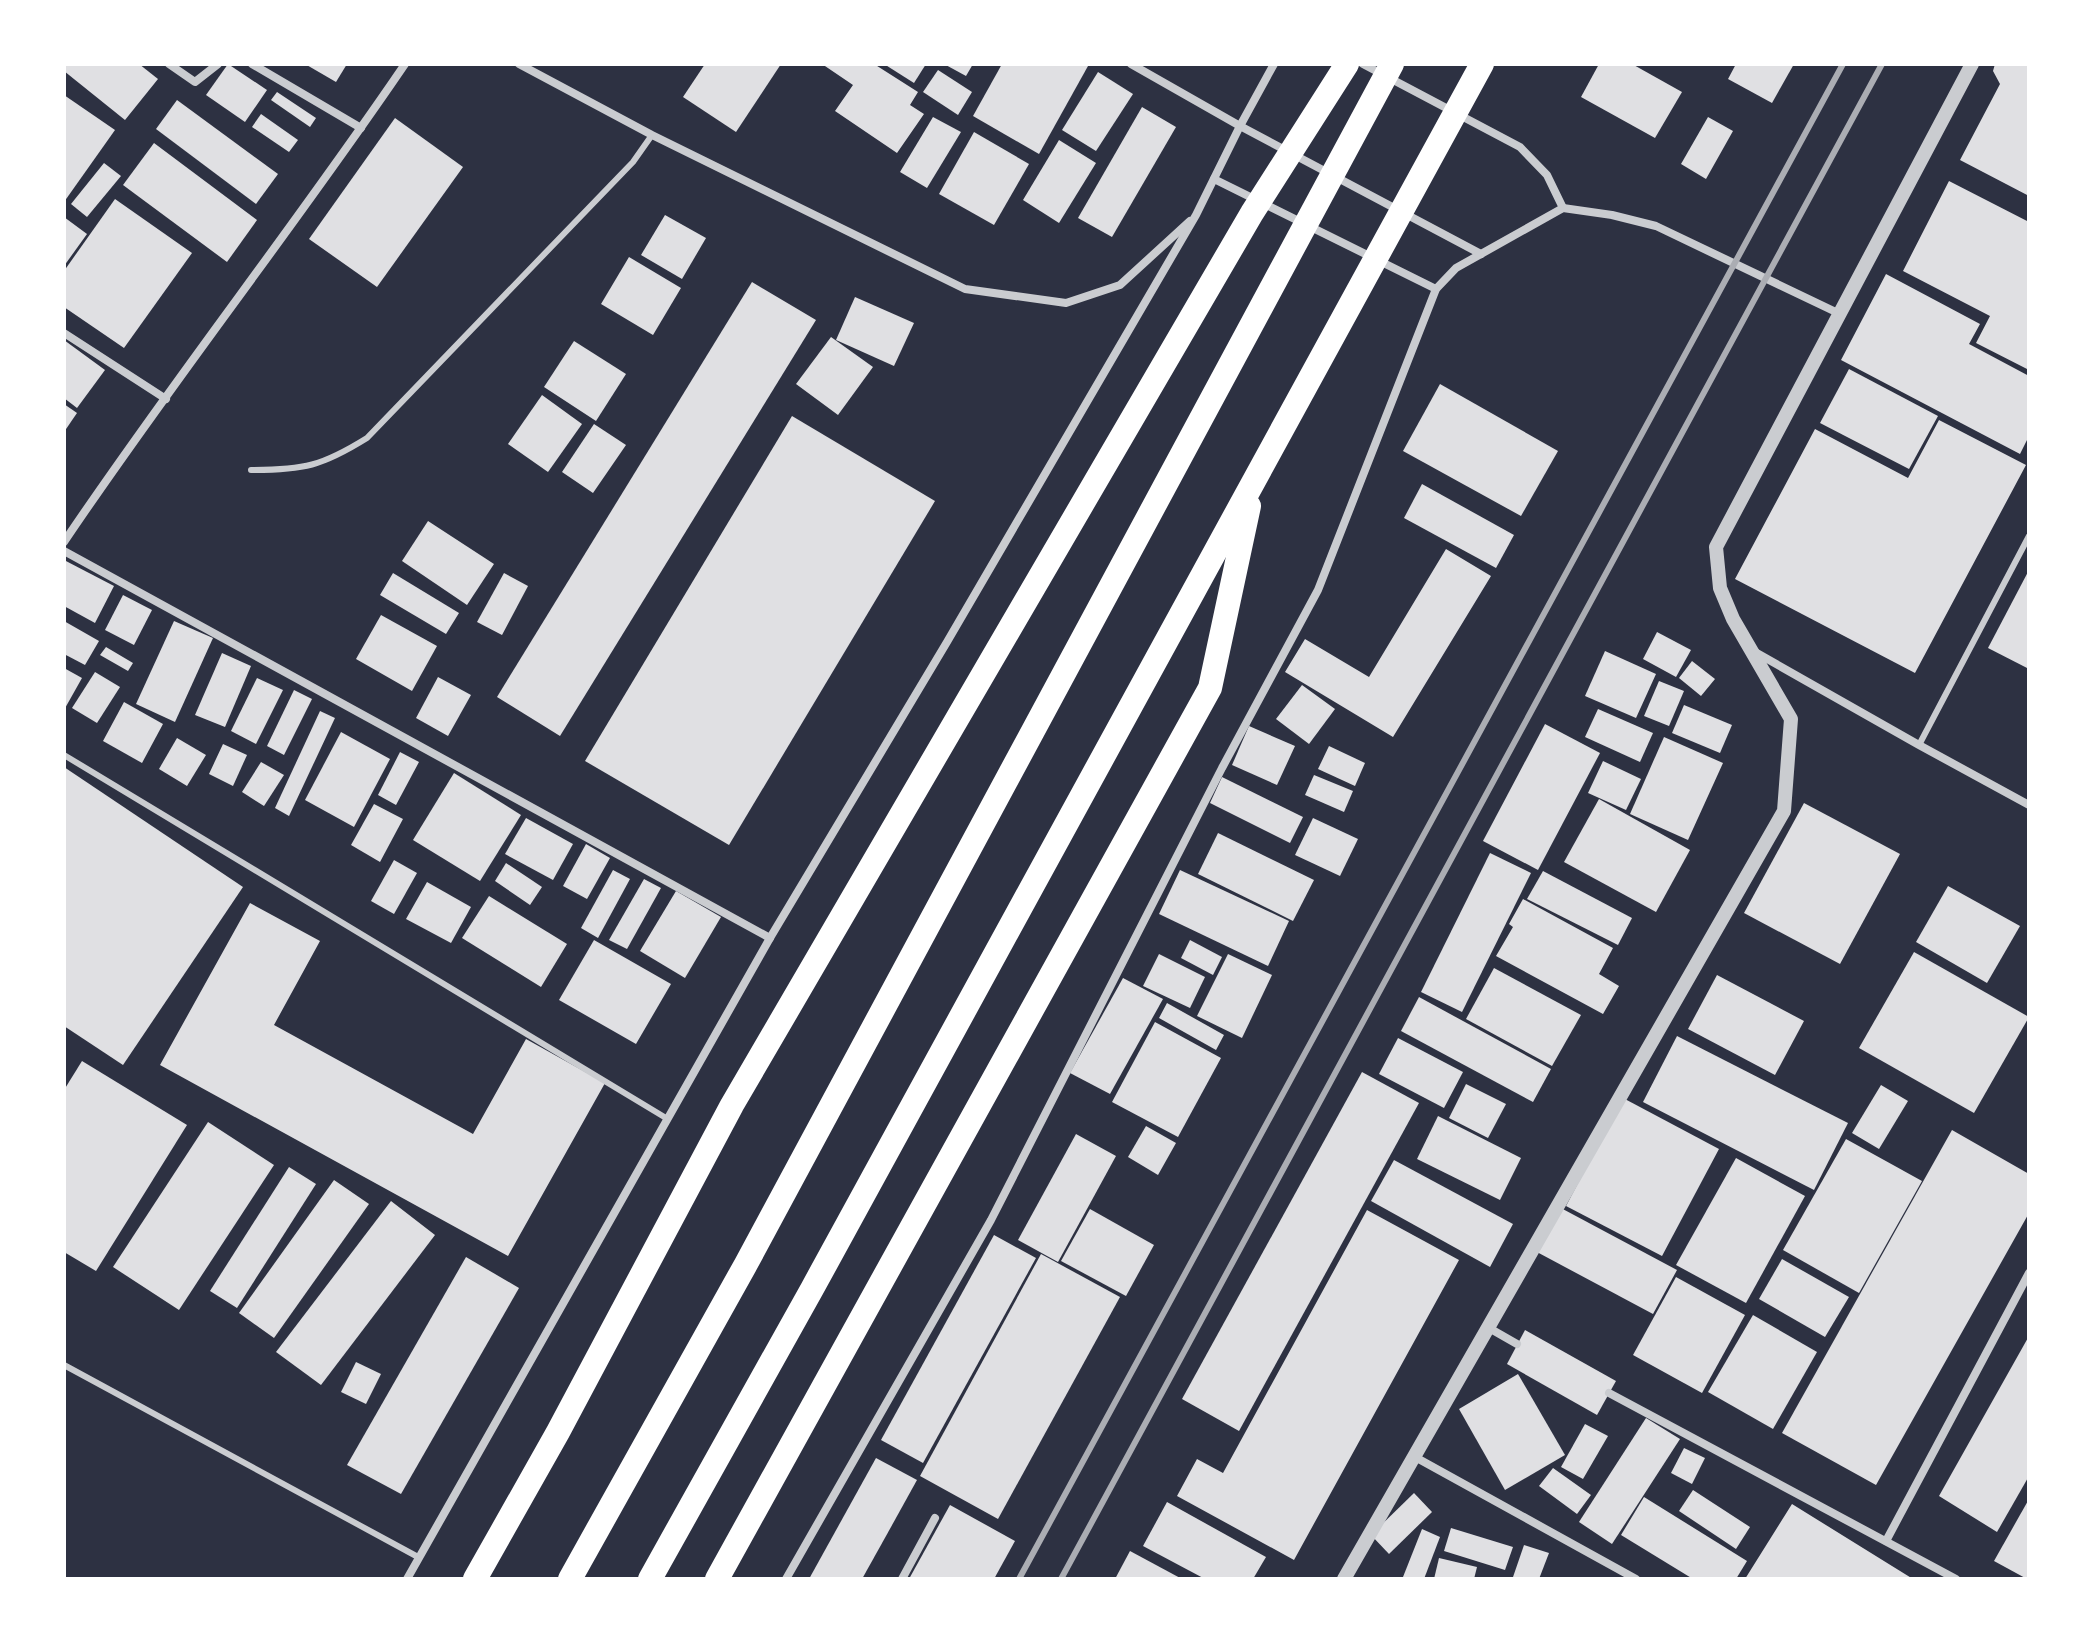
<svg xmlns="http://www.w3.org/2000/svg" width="2093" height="1643" viewBox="0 0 2093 1643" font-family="Literata,serif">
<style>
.building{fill:#e0e0e3}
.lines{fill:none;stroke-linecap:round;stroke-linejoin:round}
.service{stroke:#caccd0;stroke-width:6}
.minor{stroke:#caccd0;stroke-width:8}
.tertiary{stroke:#caccd0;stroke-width:14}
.motorway{stroke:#fff;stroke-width:24}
.rail{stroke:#abadb3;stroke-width:6}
</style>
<rect width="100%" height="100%" fill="#2d3142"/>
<g class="building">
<path d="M64 64H139L158 79 125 120 64 71Z"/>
<path d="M228 64 267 90 245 122 206 95Z"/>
<path d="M305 64H347L336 82Z"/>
<path d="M705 64H781L736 132 683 97Z"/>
<path d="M822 64H874L918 92 910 105 924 114 897 153 835 111 853 85Z"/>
<path d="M884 64H926L914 83Z"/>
<path d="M944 64H973L966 76Z"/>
<path d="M1002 64H1084L1088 66 1039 154 973 116Z"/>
<path d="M1599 64H1632L1682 92 1655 138 1581 97Z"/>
<path d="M1736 64H1794L1772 103 1728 79Z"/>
<path d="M1995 64H2029V196L1960 160 2000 84 1993 71Z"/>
<path d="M938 70 972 92 958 115 923 92Z"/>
<path d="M1098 72 1133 94 1096 151 1062 130Z"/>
<path d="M277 92 316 118 310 127 271 100Z"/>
<path d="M64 95 115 130 64 202Z"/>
<path d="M177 100 278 174 256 204 156 129Z"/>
<path d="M1142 107 1176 127 1112 237 1078 218Z"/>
<path d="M261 114 298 140 289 152 252 127Z"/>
<path d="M933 117 961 132 927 188 900 172Z"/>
<path d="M1708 117 1733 131 1706 179 1681 164Z"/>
<path d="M395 118 463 167 377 287 309 239Z"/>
<path d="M974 132 1029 164 994 225 939 194Z"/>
<path d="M1059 140 1096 163 1059 223 1023 200Z"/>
<path d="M154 143 257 220 227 262 123 185Z"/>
<path d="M104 163 121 176 87 217 71 204Z"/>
<path d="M1949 181 2029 222V370L1976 343 1990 316 1903 271Z"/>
<path d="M115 199 192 253 124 348 64 307V271Z"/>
<path d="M665 215 706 238 682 279 641 255Z"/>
<path d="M64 217 87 234 64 266Z"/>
<path d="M629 257 681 288 653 335 601 304Z"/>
<path d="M1886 274 1980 324 1969 344 2029 376V436L2020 454 1841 360Z"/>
<path d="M752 282 816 320 560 736 497 697Z"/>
<path d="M855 297 914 323 894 366 836 340Z"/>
<path d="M831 337 873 367 838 415 796 384Z"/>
<path d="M64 340 105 370 77 408 64 398Z"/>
<path d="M574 341 626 374 596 421 544 387Z"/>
<path d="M1849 369 1938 416 1909 469 1820 423Z"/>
<path d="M1440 384 1558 451 1521 516 1403 451Z"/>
<path d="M542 395 582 424 548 472 508 444Z"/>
<path d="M64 404 77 413 64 432Z"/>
<path d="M792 416 935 501 729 845 585 761Z"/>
<path d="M1939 420 2026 465 1915 673 1735 579 1815 429 1908 478Z"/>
<path d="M594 424 626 445 593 493 562 472Z"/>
<path d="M1422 484 1514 535 1496 568 1404 518Z"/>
<path d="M428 521 494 564 467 605 402 561Z"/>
<path d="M1446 549 1491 576 1393 737 1285 672 1305 639 1369 677Z"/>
<path d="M64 560 114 586 95 623 64 606Z"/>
<path d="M2029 570V669L1988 648Z"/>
<path d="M393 573 459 613 446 634 380 595Z"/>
<path d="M504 573 528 586 502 635 477 622Z"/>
<path d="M123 595 152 610 134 645 105 630Z"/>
<path d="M381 615 437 646 412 691 356 659Z"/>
<path d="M64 621 99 641 85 665 64 654Z"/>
<path d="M174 621 213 638 175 722 136 704Z"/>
<path d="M1657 632 1691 650 1676 677 1643 659Z"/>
<path d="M106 647 133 663 128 671 100 655Z"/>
<path d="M1605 651 1656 674 1636 718 1585 696Z"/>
<path d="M222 653 251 666 225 727 195 715Z"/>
<path d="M1692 661 1715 679 1701 696 1679 678Z"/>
<path d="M64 668 82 678 64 710Z"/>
<path d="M95 672 120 687 97 723 72 708Z"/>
<path d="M438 677 471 695 448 736 416 718Z"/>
<path d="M257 678 283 690 256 744 231 731Z"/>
<path d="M1659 681 1684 691 1669 726 1644 716Z"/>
<path d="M1302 685 1335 709 1309 744 1276 719Z"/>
<path d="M294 690 312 699 284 755 267 746Z"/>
<path d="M124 702 163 724 142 763 103 741Z"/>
<path d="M1684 705 1732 725 1720 753 1672 733Z"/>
<path d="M1598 709 1653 733 1640 762 1585 737Z"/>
<path d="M320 711 335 718 289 816 275 808Z"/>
<path d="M1545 724 1600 753 1538 870 1483 841Z"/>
<path d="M1249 726 1295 746 1277 785 1232 765Z"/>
<path d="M341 732 390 759 354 827 305 800Z"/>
<path d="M1664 737 1723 763 1688 840 1630 814Z"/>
<path d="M177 738 206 755 187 786 159 769Z"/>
<path d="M223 744 247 755 233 786 209 774Z"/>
<path d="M1329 746 1365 763 1355 786 1318 769Z"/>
<path d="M400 752 419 762 396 805 378 795Z"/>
<path d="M1603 761 1641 779 1626 810 1588 793Z"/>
<path d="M261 762 284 775 264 806 242 792Z"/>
<path d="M64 767 243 887 123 1065 64 1026Z"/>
<path d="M454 773 521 815 480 881 413 840Z"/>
<path d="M1314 775 1353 791 1344 812 1305 795Z"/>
<path d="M1222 777 1303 817 1290 843 1210 803Z"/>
<path d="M1599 799 1690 850 1656 912 1564 862Z"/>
<path d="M1804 803 1900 854 1840 964 1744 913Z"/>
<path d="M374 804 403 819 380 862 351 845Z"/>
<path d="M526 818 573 844 553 880 505 854Z"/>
<path d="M1313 818 1358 839 1340 876 1295 855Z"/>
<path d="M1218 833 1314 880 1293 921 1198 874Z"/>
<path d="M586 844 610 858 587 899 563 886Z"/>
<path d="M1490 853 1531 873 1462 1012 1421 992Z"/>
<path d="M394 860 417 873 394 914 371 901Z"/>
<path d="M506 863 542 887 530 905 495 881Z"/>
<path d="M613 870 630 879 598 938 581 928Z"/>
<path d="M1180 870 1289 921 1268 966 1159 914Z"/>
<path d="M1543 871 1632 918 1618 945 1527 899Z"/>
<path d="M644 879 661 888 627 949 609 940Z"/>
<path d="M427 882 471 907 451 943 406 919Z"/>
<path d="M1948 886 2020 926 1987 983 1916 942Z"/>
<path d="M676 891 721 917 685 978 640 951Z"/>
<path d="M489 896 567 944 541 987 462 938Z"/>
<path d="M1523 899 1613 948 1599 974 1619 986 1603 1014 1496 956 1513 927 1509 924Z"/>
<path d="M250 903 320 941 274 1025 473 1134 526 1039 605 1083 508 1256 160 1065Z"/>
<path d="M594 940 671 984 636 1044 559 1000Z"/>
<path d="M1190 940 1222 957 1213 975 1181 958Z"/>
<path d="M1914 952 2029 1017 1974 1113 1859 1048Z"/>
<path d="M1159 954 1205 977 1190 1008 1143 986Z"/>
<path d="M1228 954 1272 975 1242 1038 1197 1016Z"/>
<path d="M1494 968 1581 1015 1552 1066 1466 1019Z"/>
<path d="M1717 975 1804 1021 1775 1075 1688 1029Z"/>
<path d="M1123 978 1163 999 1110 1094 1070 1073Z"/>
<path d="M1419 997 1551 1069 1533 1102 1401 1031Z"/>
<path d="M1167 1003 1224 1035 1216 1050 1159 1018Z"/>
<path d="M1155 1022 1221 1058 1178 1137 1112 1102Z"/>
<path d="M1677 1036 1848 1123 1814 1190 1643 1102Z"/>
<path d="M1398 1038 1463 1072 1444 1108 1379 1074Z"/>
<path d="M82 1061 187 1125 96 1271 64 1252V1090Z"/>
<path d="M1362 1072 1419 1103 1239 1431 1182 1399Z"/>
<path d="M1466 1084 1506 1104 1488 1138 1449 1118Z"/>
<path d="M1881 1085 1908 1101 1879 1149 1852 1133Z"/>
<path d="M1623 1098 1719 1149 1662 1256 1566 1206Z"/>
<path d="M1438 1116 1521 1158 1500 1200 1417 1159Z"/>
<path d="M208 1122 274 1165 179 1310 113 1267Z"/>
<path d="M1146 1126 1176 1143 1158 1175 1128 1157Z"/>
<path d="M1952 1130 2029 1174V1213L1876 1485 1782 1433Z"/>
<path d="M1076 1134 1116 1156 1058 1262 1018 1240Z"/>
<path d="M1846 1139 1922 1181 1859 1293 1783 1250Z"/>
<path d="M1736 1158 1805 1196 1746 1303 1676 1265Z"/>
<path d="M1394 1160 1513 1224 1490 1267 1371 1201Z"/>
<path d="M289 1167 316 1184 237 1308 210 1291Z"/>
<path d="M334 1180 369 1204 274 1338 239 1313Z"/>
<path d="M391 1201 435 1235 321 1385 276 1352Z"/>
<path d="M1559 1207 1677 1270 1653 1314 1535 1251Z"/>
<path d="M1090 1209 1154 1245 1126 1296 1061 1261Z"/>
<path d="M1367 1210 1459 1260 1294 1560 1177 1496 1197 1459 1223 1473Z"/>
<path d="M994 1235 1036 1258 923 1463 881 1440Z"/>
<path d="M1041 1254 1120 1297 998 1519 920 1476Z"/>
<path d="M466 1257 519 1288 401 1494 347 1465Z"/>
<path d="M1782 1259 1849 1297 1825 1337 1759 1299Z"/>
<path d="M1676 1277 1745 1315 1702 1393 1633 1355Z"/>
<path d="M1753 1315 1817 1352 1773 1429 1708 1392Z"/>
<path d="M1525 1330 1616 1381 1597 1415 1507 1364Z"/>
<path d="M2029 1336V1476L1997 1532 1939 1496Z"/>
<path d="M356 1362 381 1374 366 1404 341 1392Z"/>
<path d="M1518 1374 1565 1455 1505 1490 1459 1409Z"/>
<path d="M1646 1418 1680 1439 1612 1544 1579 1522Z"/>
<path d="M1585 1424 1608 1436 1583 1479 1561 1467Z"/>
<path d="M1684 1448 1705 1458 1692 1484 1671 1473Z"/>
<path d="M876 1458 917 1480 886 1536 862 1579H809Z"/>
<path d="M1553 1468 1591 1495 1577 1514 1539 1486Z"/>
<path d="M1693 1490 1750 1527 1736 1549 1679 1511Z"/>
<path d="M1414 1493 1432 1512 1389 1554 1371 1535Z"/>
<path d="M1644 1497 1747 1561 1736 1579H1693L1621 1535Z"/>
<path d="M2029 1499V1579H2027L1994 1561Z"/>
<path d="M1167 1502 1266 1557 1253 1579H1205L1143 1546Z"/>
<path d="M1792 1504 1892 1566 1913 1579H1745Z"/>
<path d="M950 1505 1015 1541 994 1579H909Z"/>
<path d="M1451 1528 1513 1547 1505 1570 1444 1551Z"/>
<path d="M1422 1529 1440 1537 1424 1579H1410L1403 1577Z"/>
<path d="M1524 1545 1549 1553 1539 1579 1513 1577Z"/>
<path d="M1130 1551 1182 1579H1115Z"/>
<path d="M1439 1558 1477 1567 1474 1579H1434Z"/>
</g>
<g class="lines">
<g class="service">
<path d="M251 470C304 470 322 466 367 438L633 162 652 135"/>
<path d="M1919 745 2029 536"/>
<path d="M64 755 666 1118"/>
<path d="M64 1365 418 1557"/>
</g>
<g class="minor">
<path d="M169 64 195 82 218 64"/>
<path d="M252 64 361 128"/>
<path d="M519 64 652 135 965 289 1066 303 1120 285 1190 221"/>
<path d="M1131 64 1240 126 1481 254"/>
<path d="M1363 64 1520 147 1547 175 1563 208"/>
<path d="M1214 179 1436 289"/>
<path d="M64 333 166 399"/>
<path d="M64 542C173 380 295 226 405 64"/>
<path d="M64 551 770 938"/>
<path d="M1755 652 1919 745 2029 805"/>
<path d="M1489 1328 1517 1344"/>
<path d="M1609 1393 1956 1579"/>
<path d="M1415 1457 1636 1579"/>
<path d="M1886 1541 2029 1273"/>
<path d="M407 1579 770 938 947 642 1196 215 1240 126 1274 64"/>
<path d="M786 1579 991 1220 1222 768 1318 590 1436 289 1456 268 1563 208 1612 215 1656 226 1838 313"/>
<path d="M902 1579 935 1518"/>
</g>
<path class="tertiary" d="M1344 1579 1784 811 1791 719 1733 619 1720 588 1716 547 1972 64"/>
<g class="motorway">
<path d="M475 1579 558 1432 732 1105 1252 213 1347 64"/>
<path d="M570 1579 746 1264 1392 64"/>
<path d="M650 1579 812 1289 1482 64"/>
<path d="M717 1579 1210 688 1249 506"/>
</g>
<g class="rail">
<path d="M1019 1579 1843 64"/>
<path d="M1061 1579 1882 64"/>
</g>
</g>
<rect width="2093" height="1643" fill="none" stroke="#ffffff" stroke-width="132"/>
</svg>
